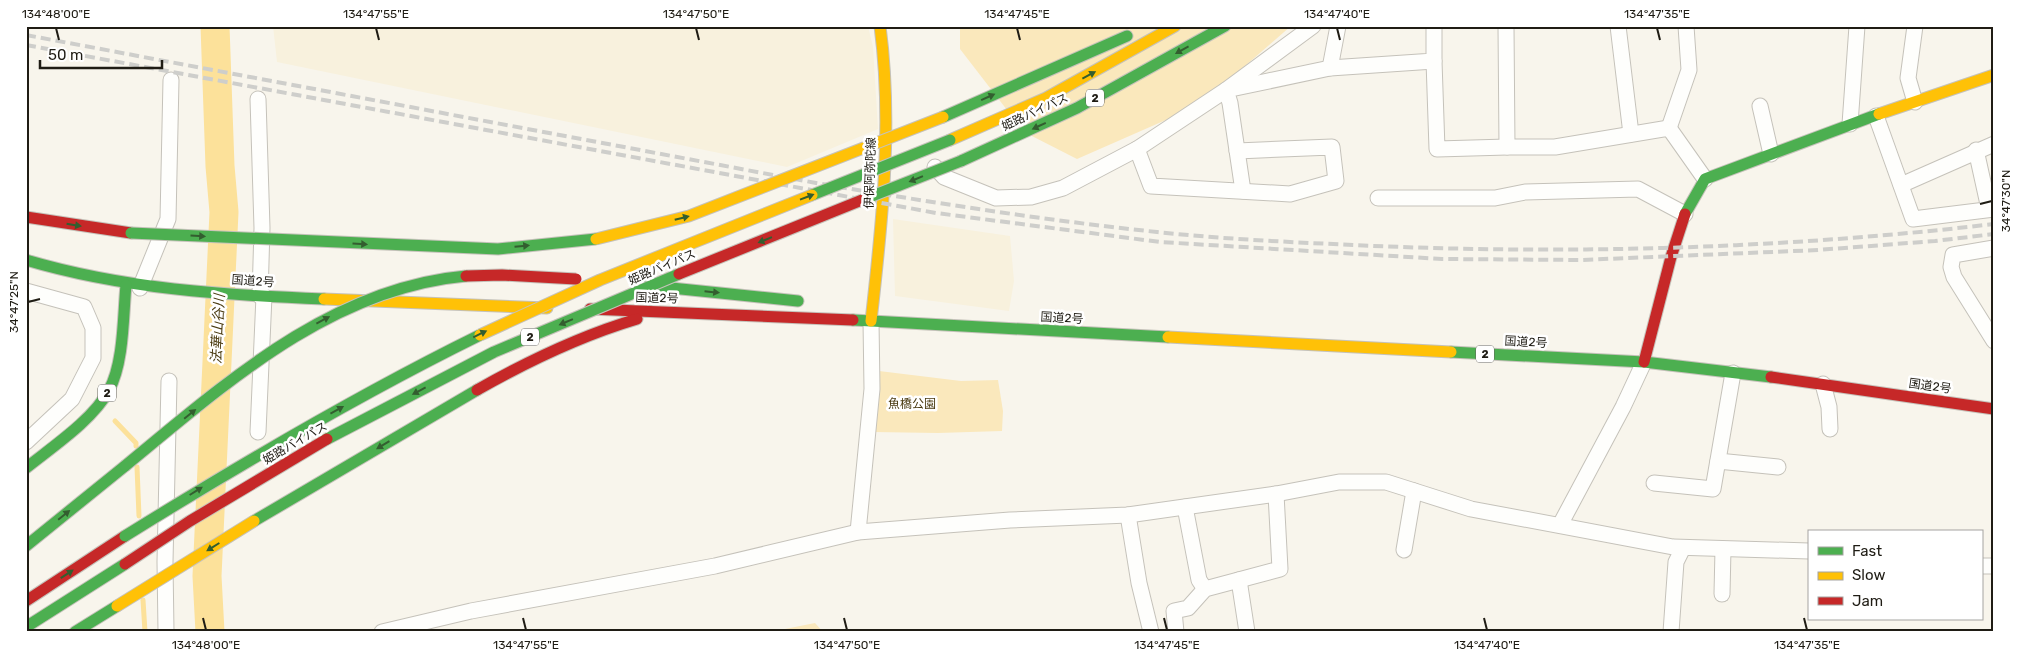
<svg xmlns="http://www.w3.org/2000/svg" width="2020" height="658" viewBox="0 0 2020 658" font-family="Rubik,'Noto Sans JP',sans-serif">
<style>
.built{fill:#f8f1dd}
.green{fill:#fae8bc}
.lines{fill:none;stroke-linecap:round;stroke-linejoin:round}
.stream{stroke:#fce19a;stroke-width:5}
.river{stroke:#fce19a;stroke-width:29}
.street-casing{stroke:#c5c2ba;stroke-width:17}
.fast-casing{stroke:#c5c2ba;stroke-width:13}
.slow-casing{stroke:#c5c2ba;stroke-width:13}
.jam-casing{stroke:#c5c2ba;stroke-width:13}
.street{stroke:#fefefc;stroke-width:15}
.fast{stroke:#4caf50;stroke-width:11}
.slow{stroke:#ffc107;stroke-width:11}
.jam{stroke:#c62828;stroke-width:11}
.rail{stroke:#cececb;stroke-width:4;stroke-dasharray:10 5;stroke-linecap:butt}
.fast-bridge-casing{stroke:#c5c2ba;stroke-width:13;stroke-linecap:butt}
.slow-bridge-casing{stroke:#c5c2ba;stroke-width:13;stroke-linecap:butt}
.jam-bridge-casing{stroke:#c5c2ba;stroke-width:13;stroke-linecap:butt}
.fast-bridge{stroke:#4caf50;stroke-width:11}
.slow-bridge{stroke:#ffc107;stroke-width:11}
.jam-bridge{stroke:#c62828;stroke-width:11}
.oneway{fill:#335e2f}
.ticks{fill:none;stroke:#1f1c14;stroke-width:2}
.labels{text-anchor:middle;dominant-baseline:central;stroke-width:5;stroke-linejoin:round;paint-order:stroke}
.shield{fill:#fff;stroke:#62605a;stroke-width:1}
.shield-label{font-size:11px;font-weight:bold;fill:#1f1c14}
.street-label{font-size:12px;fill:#1f1c14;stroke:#fff}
.park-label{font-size:12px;fill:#48390f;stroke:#fff}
.water-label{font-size:14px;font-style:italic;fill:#4b3c12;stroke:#fff}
.neatline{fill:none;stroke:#1f1c14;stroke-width:2}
.ticks-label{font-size:12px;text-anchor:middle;fill:#1f1c14}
</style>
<rect width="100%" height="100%" fill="#f8f5ec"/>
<g class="built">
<path d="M273 26H868L873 47 878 129 787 167 277 62Z"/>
<path d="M893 219 1010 236 1014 281 1009 311 895 296Z"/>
</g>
<g class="green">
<path d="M960 26H1291L1200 105 1077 159 1024 132 960 49Z"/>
<path d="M879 371 961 381 998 380 1003 411 1002 431 938 433 873 432Z"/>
<path d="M815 623 823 632H770Z"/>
</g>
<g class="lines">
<g class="stream">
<path d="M115 421 136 443V446"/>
<path d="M137 467 139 516"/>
<path d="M143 600 145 632"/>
</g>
<path class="river" d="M210 632 207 576 224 212 220 166 215 26"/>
<g class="street-casing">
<g id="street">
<path d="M1506 26 1507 147H1555L1669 128 1705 179"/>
<path d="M1618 26 1631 134"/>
<path d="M1434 61 1437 149 1507 147"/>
<path d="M1330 68 1338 26"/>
<path d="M258 99 262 228 260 296"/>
<path d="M1915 102 1908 78 1915 26"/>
<path d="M1760 106 1771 154"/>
<path d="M1876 116 1913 219 1994 209"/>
<path d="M1850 124 1857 26"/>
<path d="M1669 128 1689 70 1686 26"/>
<path d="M1137 149 1151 186 1290 194 1336 181 1332 147 1237 151"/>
<path d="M1976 150 1989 209"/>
<path d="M935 167 944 177 996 198 1031 197 1063 188 1137 149 1226 90 1330 68 1434 61V26"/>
<path d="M1901 185 1994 144"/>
<path d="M1243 191 1230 103 1226 90 1313 26"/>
<path d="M1378 198H1495L1525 192 1638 189 1685 214"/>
<path d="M1994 248 1953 255 1951 267 1954 277 1994 341"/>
<path d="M140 288 168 219 171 80"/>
<path d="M26 291 84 307 93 328V358L72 399 26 442"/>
<path d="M1823 384 1829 407 1830 429"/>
<path d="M258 432 264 296"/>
<path d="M1718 461 1778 467"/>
<path d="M1654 483 1713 489 1733 373"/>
<path d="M1185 507 1199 580 1205 589"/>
<path d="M1128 515 1139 583 1151 632"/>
<path d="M1560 525 1623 407 1644 362"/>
<path d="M858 532 872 389 871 321"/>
<path d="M1404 550 1414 491"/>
<path d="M1981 566H1994"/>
<path d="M1239 580 1247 632"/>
<path d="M1722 594 1723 549"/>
<path d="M166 632 165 562 169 381"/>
<path d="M382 632 471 611 715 566 858 532 1010 520 1128 515 1276 494 1339 482H1386L1471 509 1673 547 1809 551"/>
<path d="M1176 632 1174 611 1188 608 1205 589 1280 569 1276 494"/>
<path d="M1671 632 1676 562 1683 548"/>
</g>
</g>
<g class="fast-casing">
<g id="fast">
<path d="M943 117 1127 36"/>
<path d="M961 161 1077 108 1225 26"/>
<path d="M1685 214 1705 179 1879 114"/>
<path d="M26 260C124 289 223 295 324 299"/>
<path d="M642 285 798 301"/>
<path d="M853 320 1168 337"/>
<path d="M1451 352 1644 362 1771 377"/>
<path d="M26 468C52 447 93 420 109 390 124 363 123 316 126 285"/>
<path d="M254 521 477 390"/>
<path d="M26 546 125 466"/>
<path d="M26 627 125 564"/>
<path d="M75 632 117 606"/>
</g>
</g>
<g class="slow-casing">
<g id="slow">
<path d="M1879 114 1994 75"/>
<path d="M950 140 1046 98 1175 26"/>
<path d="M324 299 547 308"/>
<path d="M871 321C882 224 893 124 880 26"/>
<path d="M1168 337 1451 352"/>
</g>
</g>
<g class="jam-casing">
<g id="jam">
<path d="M26 217 131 233"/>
<path d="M590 309 853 320"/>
<path d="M1644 362 1671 257 1685 214"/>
<path d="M1771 377 1994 409"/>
<path d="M477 390C528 361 580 336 637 319"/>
<path d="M26 601 125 536"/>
</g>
</g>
<use href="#street" class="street"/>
<use href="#fast" class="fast"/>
<use href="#slow" class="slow"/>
<use href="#jam" class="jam"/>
<g class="rail">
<path d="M26 35 816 183C929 202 1042 220 1157 232 1222 239 1288 242 1353 245 1567 255 1781 249 1994 224"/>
<path d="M26 45 936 213 1160 242 1442 259 1581 260 1818 250 1935 241 1994 234"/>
</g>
<g class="fast-bridge-casing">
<g id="fast-bridge">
<path d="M812 195 950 140"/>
<path d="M862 200 961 161"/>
<path d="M131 233 498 249 596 239"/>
<path d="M327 439 494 352 679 274"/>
<path d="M125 466C226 383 331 288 466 276"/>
<path d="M125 536C241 464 358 395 480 335"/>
</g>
</g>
<g class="slow-bridge-casing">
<g id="slow-bridge">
<path d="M596 239 689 216 943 117"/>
<path d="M480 335 600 280 812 195"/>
<path d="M117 606 254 521"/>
</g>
</g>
<g class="jam-bridge-casing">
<g id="jam-bridge">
<path d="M679 274 862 200"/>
<path d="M466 276 502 275 576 279"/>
<path d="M125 564 190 521 327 439"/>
</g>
</g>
<use href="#fast-bridge" class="fast-bridge"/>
<use href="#slow-bridge" class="slow-bridge"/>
<use href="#jam-bridge" class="jam-bridge"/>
</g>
<defs><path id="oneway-solid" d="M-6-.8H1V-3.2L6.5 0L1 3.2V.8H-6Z" transform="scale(1.25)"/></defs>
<g class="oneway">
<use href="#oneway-solid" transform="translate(1182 50) rotate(151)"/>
<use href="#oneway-solid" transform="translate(1089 75) rotate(-28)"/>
<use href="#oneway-solid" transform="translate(988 97) rotate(-24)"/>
<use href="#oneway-solid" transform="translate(1039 126) rotate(155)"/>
<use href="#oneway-solid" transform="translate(916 179) rotate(158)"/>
<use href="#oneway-solid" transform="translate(807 197) rotate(-21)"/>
<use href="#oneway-solid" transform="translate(682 218) rotate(-14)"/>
<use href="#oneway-solid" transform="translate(74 225) rotate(9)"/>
<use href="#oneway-solid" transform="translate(198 236) rotate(3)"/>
<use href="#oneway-solid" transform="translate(765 240) rotate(158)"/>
<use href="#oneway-solid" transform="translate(360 244) rotate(3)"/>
<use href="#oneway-solid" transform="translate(522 246) rotate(-5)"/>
<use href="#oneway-solid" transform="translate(712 292) rotate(6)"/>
<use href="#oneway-solid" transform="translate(323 320) rotate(-28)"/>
<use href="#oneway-solid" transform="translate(566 322) rotate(157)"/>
<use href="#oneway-solid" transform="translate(480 334) rotate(-26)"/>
<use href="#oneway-solid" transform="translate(419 391) rotate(152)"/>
<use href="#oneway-solid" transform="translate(337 410) rotate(-29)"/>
<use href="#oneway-solid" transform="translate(190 414) rotate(-39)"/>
<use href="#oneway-solid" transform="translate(383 445) rotate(149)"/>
<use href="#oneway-solid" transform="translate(196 491) rotate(-32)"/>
<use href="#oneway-solid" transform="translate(64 515) rotate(-39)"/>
<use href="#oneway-solid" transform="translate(213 547) rotate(148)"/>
<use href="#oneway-solid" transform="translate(67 574) rotate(-33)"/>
</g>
<path class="ticks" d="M56 28 59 40M376 28 379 40M696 28 699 40M1017 28 1020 40M1337 28 1340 40M1657 28 1660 40M1980 204 1992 201M28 302 40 299M203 618 206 630M523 618 526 630M844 618 847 630M1164 618 1167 630M1484 618 1487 630M1804 618 1807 630"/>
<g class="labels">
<g class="shield">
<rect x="1086" y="89.5" width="18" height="17" rx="4"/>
<rect x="521" y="328.5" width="18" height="17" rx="4"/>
<rect x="1476" y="345.5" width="18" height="17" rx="4"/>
<rect x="98" y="384.5" width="18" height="17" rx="4"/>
</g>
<g class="shield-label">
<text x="1095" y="98">2</text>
<text x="530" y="337">2</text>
<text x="1485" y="354">2</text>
<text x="107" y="393">2</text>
</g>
<g class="street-label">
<text transform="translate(1035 112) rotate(-25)">姫路バイパス</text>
<text transform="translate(870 173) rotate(-88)">伊保阿弥陀線</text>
<text transform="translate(662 267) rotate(-23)">姫路バイパス</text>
<text transform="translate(253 281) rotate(4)">国道2号</text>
<text transform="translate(657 298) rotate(2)">国道2号</text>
<text transform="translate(1062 318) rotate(3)">国道2号</text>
<text transform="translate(1526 342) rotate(3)">国道2号</text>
<text transform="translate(1930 386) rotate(8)">国道2号</text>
<text transform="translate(295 443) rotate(-30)">姫路バイパス</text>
</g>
<g class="park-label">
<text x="912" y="404">魚橋公園</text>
</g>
<g class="water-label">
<text transform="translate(218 329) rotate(-87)">法華山谷川</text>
</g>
</g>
<rect width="2020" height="658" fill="none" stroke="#ffffff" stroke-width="55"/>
<rect x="1808" y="530" width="175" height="90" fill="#ffffff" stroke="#a5a4a1"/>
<rect x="1818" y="547" width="25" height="8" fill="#4caf50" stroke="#a5a4a1"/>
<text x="1852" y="556" font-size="15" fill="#1f1c14">Fast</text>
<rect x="1818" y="572" width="25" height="8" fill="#ffc107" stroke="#a5a4a1"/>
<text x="1852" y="580" font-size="15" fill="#1f1c14">Slow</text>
<rect x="1818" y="597" width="25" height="8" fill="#c62828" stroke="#a5a4a1"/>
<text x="1852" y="606" font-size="15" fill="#1f1c14">Jam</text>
<path d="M40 60v8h122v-8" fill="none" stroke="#1f1c14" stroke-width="2.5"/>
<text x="48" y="60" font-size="15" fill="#1f1c14" stroke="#ffffff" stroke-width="4" paint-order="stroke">50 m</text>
<rect x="28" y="28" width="1964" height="602" class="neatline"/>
<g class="ticks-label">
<text x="56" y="18">134°48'00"E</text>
<text x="376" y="18">134°47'55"E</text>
<text x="696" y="18">134°47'50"E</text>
<text x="1017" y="18">134°47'45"E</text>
<text x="1337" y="18">134°47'40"E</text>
<text x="1657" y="18">134°47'35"E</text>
<text transform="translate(2006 201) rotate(-90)" y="4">34°47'30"N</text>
<text transform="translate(14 302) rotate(-90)" y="4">34°47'25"N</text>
<text x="206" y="649">134°48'00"E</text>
<text x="526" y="649">134°47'55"E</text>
<text x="847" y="649">134°47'50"E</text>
<text x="1167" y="649">134°47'45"E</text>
<text x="1487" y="649">134°47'40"E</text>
<text x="1807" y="649">134°47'35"E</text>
</g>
</svg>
